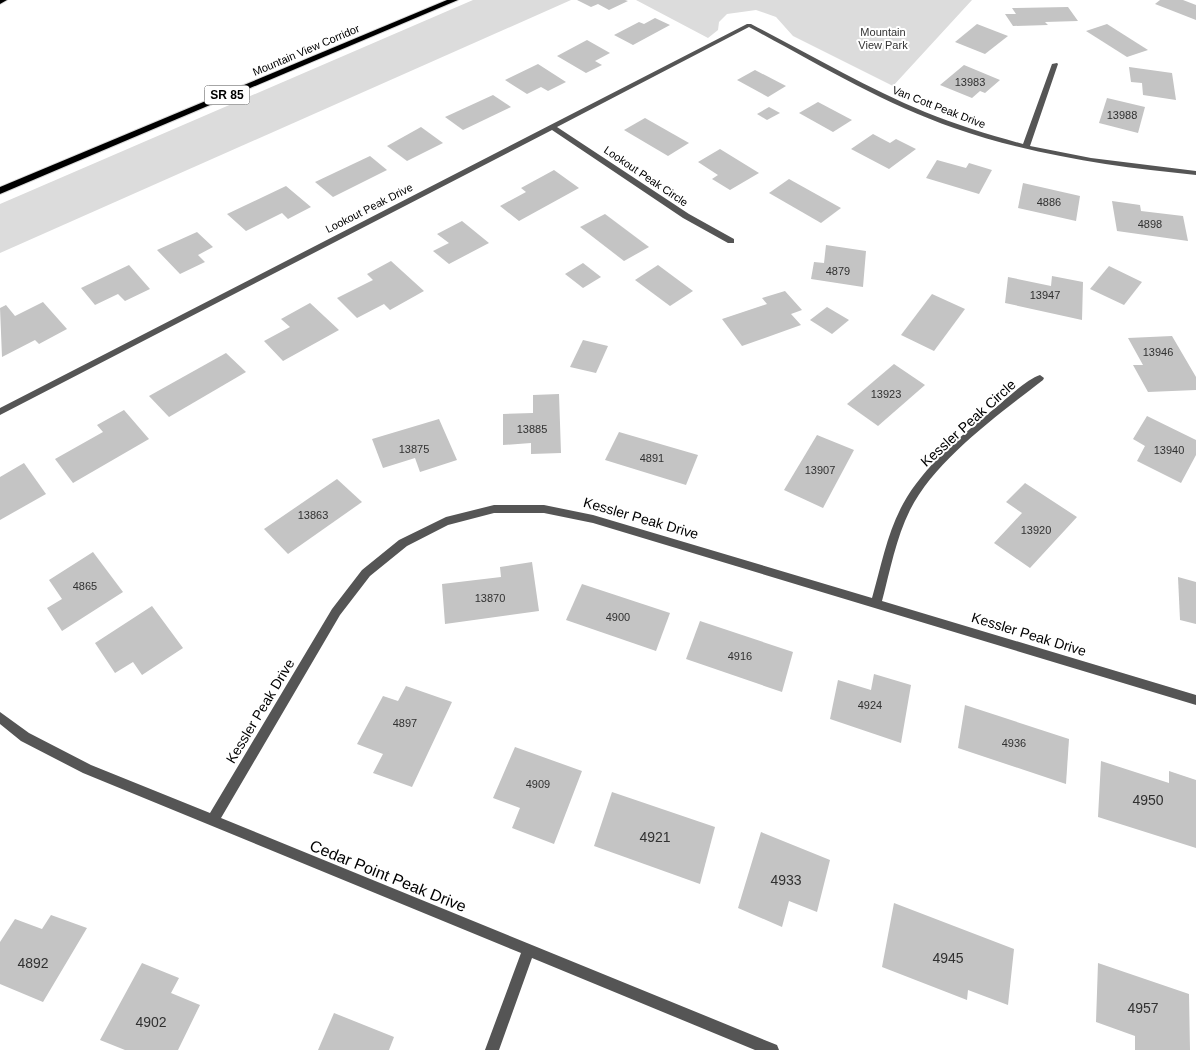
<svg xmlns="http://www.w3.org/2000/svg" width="1196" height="1050" viewBox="0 0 1196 1050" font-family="Helvetica,sans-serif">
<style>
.green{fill:#dcdcdc}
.building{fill:#c4c4c4}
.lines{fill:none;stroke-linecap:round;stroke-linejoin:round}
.trunk-casing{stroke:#dbdbdb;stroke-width:2}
.minor{fill:#555;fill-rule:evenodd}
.trunk{fill:#000;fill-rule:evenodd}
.labels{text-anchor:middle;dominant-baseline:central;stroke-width:4;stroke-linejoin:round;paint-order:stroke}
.far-park-label{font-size:11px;fill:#333;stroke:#fff}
.far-street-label{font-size:11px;fill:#000;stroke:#fff}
.number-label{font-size:11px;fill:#313131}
.shield{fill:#fff;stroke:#4c4c4c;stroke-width:1}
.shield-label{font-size:12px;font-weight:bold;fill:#000}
.street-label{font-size:14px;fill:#000;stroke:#fff}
.near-number-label{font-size:14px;fill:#313131}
.near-street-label{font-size:16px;fill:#000;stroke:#fff}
</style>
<rect width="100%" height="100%" fill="#fff"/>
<g class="green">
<path d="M473 0H571L0 253V204Z"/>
<path d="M636 0H972L893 86 793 36 776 17 756 10 727 14 719 22 718 30 708 38Z"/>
</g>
<g class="building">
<path d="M577 0H625L628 1 609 10 598 4 591 7Z"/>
<path d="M1160 0H1183L1196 5V20L1155 4Z"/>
<path d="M1068 7 1078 21 1045 22 1048 25 1013 26 1005 14H1016L1012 8Z"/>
<path d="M655 18 670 25 633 45 614 35 639 22 644 24Z"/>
<path d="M977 24 1008 36 985 54 955 42Z"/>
<path d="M1107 24 1148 50 1127 57 1086 31Z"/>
<path d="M587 40 610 53 595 61 602 65 586 73 557 56Z"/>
<path d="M538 64 566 82 548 91 541 87 527 94 505 80Z"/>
<path d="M964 65 1000 80 985 93 980 91 972 98 940 85Z"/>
<path d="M1129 67 1172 73 1176 100 1143 95 1142 83 1131 82Z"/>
<path d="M755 70 786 86 768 97 737 80Z"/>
<path d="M493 95 511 107 463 130 445 117Z"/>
<path d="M1107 98 1145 107 1138 133 1099 123Z"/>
<path d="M818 102 852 120 833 132 799 113Z"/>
<path d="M769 107 780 113 767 120 757 114Z"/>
<path d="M645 118 689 143 668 156 624 130Z"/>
<path d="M421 127 443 143 407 161 387 146Z"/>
<path d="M873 134 890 143 896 139 916 149 889 169 851 149Z"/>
<path d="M720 149 759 173 730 190 712 179 718 175 698 162Z"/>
<path d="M370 156 387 170 333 197 315 182Z"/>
<path d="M937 160 966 168 969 163 992 170 979 194 926 178Z"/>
<path d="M554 170 579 188 519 221 500 206 526 192 521 188Z"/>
<path d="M789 179 841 208 821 223 769 193Z"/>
<path d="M1023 183 1080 196 1076 221 1018 208Z"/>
<path d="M286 186 311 207 288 219 282 213 246 231 227 214Z"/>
<path d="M1112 201 1140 205 1141 211 1183 216 1188 241 1117 231Z"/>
<path d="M605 214 649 247 624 261 580 227Z"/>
<path d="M462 221 489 243 449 264 433 251 449 243 437 234Z"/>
<path d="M197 232 213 247 198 255 205 262 180 274 157 250Z"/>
<path d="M826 245 866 251 863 287 811 279 814 262 824 263Z"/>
<path d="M391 261 424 291 390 310 384 304 357 318 337 298 373 280 367 274Z"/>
<path d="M583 263 601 277 583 288 565 274Z"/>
<path d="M129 265 150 289 125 301 118 294 95 305 81 288Z"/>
<path d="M658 265 693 291 670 306 635 280Z"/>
<path d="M1109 266 1142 282 1124 305 1090 289Z"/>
<path d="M1052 276 1083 282 1082 320 1005 303 1008 277 1051 286Z"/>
<path d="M785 291 802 310 791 314 801 325 742 346 722 319 767 304 762 298Z"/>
<path d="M932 294 965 309 934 351 901 335Z"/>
<path d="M43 302 67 329 39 344 35 340 2 357 0 308 6 305 15 316Z"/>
<path d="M310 303 339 330 283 361 264 341 290 327 281 319Z"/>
<path d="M827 307 849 320 832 334 810 320Z"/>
<path d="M1172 336 1196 377V390L1148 392 1133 365H1143L1128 338Z"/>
<path d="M583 340 608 346 596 373 570 367Z"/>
<path d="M226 353 246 372 169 417 149 396Z"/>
<path d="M894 364 925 385 878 426 847 404Z"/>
<path d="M559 394 561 453 531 454V443L503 445V414L533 413V395Z"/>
<path d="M124 410 149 439 73 483 55 459 103 432 97 425Z"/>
<path d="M1147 416 1196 440V455L1181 483 1137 461 1145 446 1133 439Z"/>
<path d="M439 419 457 460 420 472 415 458 383 468 372 439Z"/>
<path d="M619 432 698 455 686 485 605 460Z"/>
<path d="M817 435 854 450 823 508 784 490Z"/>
<path d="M24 463 46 494 0 520V477Z"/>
<path d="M337 479 362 502 288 554 264 529Z"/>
<path d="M1025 483 1077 517 1030 568 994 543 1022 513 1006 502Z"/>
<path d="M93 552 123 592 62 631 47 608 62 599 49 580Z"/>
<path d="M532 562 539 611 445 624 442 584 501 577 500 567Z"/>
<path d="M1178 577 1196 582V624L1180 620Z"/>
<path d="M582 584 670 613 656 651 566 620Z"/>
<path d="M152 606 183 648 142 675 133 662 115 673 95 643Z"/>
<path d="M700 621 793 652 782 692 686 659Z"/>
<path d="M874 674 911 685 901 743 830 719 838 680 871 690Z"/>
<path d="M406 686 452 702 412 787 373 773 383 754 357 744 383 696 398 701Z"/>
<path d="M965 705 1069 739 1066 784 958 748Z"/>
<path d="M515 747 582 771 554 844 512 828 520 808 493 798Z"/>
<path d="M1101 761 1169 783V771L1196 780V848L1098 817Z"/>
<path d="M612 792 715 827 700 884 594 846Z"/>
<path d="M761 832 830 860 817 912 789 901 782 927 738 908Z"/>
<path d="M894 903 1014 949 1008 1005 968 990 967 1000 882 967Z"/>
<path d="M51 915 87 928 43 1002 0 984V942L15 919 42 929Z"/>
<path d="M142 963 179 978 171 993 200 1005 178 1050H125L100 1040Z"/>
<path d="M1098 963 1189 994 1190 1050H1135V1036L1096 1022Z"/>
<path d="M334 1013 394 1037 389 1050H318Z"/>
</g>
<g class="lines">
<g class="trunk-casing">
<g id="trunk">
<path d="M0 0H7L0 4Z"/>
<path d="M447 0H458L0 194V187Z"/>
</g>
</g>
<g class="minor">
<path d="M747 24H751C809 54 865 87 925 112 957 125 990 135 1023 144L1052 64 1057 63 1058 64 1030 146 1091 158 1196 171V175C1114 167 1032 155 954 128 882 103 816 63 749 27L557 127 689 214 734 239V243H728L683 218 552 130 0 415V408Z"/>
<path d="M1040 375 1044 378 1043 380C998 415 936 459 910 510 896 538 890 571 882 601L1196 695V705L593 523 544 513H494L448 525 407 546 370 576 340 615 221 818 777 1045 779 1050H755L532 958 499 1050H485L521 953 83 773 21 741 0 724V712L29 733 91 765 210 813 332 609 362 570 399 540 446 517 494 505H544L593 515 872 598C881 567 887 533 903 504 924 466 961 436 994 409 1006 399 1027 379 1040 375Z"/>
</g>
<use href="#trunk" class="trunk"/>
</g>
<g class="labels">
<g class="far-park-label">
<text x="883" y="32">Mountain<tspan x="883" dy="13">View Park</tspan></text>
</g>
<g class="far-street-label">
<text transform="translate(306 50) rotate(-23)">Mountain View Corridor</text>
<text transform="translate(939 107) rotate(21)">Van Cott Peak Drive</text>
<text transform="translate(646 176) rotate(34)">Lookout Peak Circle</text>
<text transform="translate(369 208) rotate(-27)">Lookout Peak Drive</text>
</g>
<g class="number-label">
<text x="970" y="82">13983</text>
<text x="1122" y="115">13988</text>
<text x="1049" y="202">4886</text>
<text x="1150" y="224">4898</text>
<text x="838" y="271">4879</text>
<text x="1045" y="295">13947</text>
<text x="1158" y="352">13946</text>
<text x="886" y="394">13923</text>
<text x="532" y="429">13885</text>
<text x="414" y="449">13875</text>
<text x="1169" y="450">13940</text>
<text x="652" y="458">4891</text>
<text x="820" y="470">13907</text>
<text x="313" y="515">13863</text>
<text x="1036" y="530">13920</text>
<text x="85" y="586">4865</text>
<text x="490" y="598">13870</text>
<text x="618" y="617">4900</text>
<text x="740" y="656">4916</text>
<text x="870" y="705">4924</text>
<text x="405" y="723">4897</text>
<text x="1014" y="743">4936</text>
<text x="538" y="784">4909</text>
</g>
<rect class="shield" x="204.5" y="85.5" width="45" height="19" rx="4"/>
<g class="shield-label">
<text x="227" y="95">SR 85</text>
</g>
<g class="street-label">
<text transform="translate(968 423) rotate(-42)">Kessler Peak Circle</text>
<text transform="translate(641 518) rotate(16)">Kessler Peak Drive</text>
<text transform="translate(1029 634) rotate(17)">Kessler Peak Drive</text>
<text transform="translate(260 711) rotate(-59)">Kessler Peak Drive</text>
</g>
<g class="near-number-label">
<text x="1148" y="800">4950</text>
<text x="655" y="837">4921</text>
<text x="786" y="880">4933</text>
<text x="948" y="958">4945</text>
<text x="33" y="963">4892</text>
<text x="1143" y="1008">4957</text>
<text x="151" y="1022">4902</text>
</g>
<g class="near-street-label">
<text transform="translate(388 876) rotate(22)">Cedar Point Peak Drive</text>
</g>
</g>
</svg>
